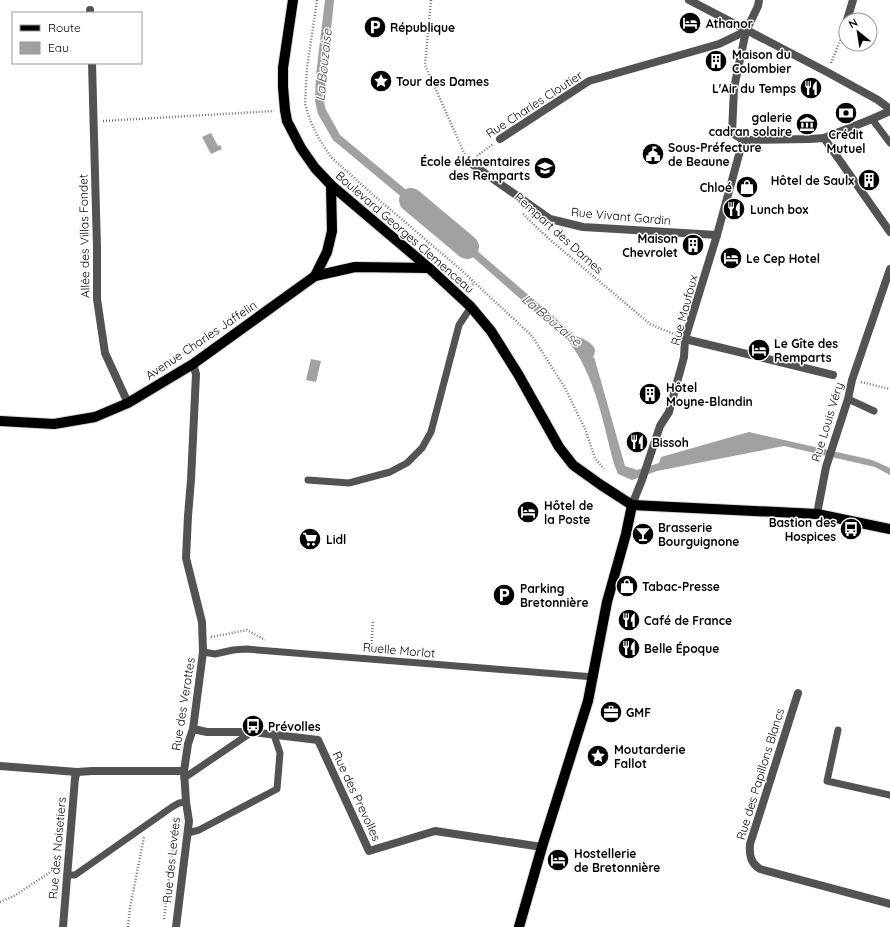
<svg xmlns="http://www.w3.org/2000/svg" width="890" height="927" viewBox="0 0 890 927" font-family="Quicksand,sans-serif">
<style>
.water{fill:#a1a1a1}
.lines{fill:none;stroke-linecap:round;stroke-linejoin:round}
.river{stroke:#a1a1a1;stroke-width:24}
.primary-casing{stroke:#dbdbdb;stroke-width:12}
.path{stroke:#757575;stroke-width:2.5;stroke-dasharray:1 2;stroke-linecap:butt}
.lane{stroke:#535353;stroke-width:7}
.street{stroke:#535353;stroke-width:8}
.primary{stroke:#000;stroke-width:10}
.labels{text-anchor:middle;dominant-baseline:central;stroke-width:3;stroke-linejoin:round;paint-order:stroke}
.poi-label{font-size:12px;font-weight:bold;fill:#000;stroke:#fff;text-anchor:start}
.street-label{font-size:12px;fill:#000;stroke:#fff}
.water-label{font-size:13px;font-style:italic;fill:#424242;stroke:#fff}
</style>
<rect width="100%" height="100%" fill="#fff"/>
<g class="water">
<path d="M325 0H334L324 99 325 108 340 135 440 218 434 224 333 140 318 114 315 101 316 75Z"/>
<path d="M211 133 218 146 220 145 222 149 211 154 202 137Z"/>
<path d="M446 224 576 336C582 338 594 343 595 350 595 352 594 356 593 357L595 359V360L625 466 637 470 659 463 661 457 749 432 872 460 890 468V475L875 467 784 446 657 471 632 480 618 474 614 464C603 423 595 374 568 341L441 229Z"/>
<path d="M311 359 321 361 316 382 306 380Z"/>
</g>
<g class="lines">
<path class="river" d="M411 200 467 247"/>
<g class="primary-casing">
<g id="primary">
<path d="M293 0 283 68V87L285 110 287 121 301 148 315 168 331 185 429 268 471 307 491 331 518 374 559 447 573 465 601 485 632 505 817 514 890 529"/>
<path d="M315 276 327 252 332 231 331 185"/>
<path d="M0 421 54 424 95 417 128 403 193 364 315 276 355 267 429 268"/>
<path d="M519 927 542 847 588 701 607 602 626 534 632 505"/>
</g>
</g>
<g class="path">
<path d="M317 0 307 68 305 104 310 120 318 137 331 157 371 193 460 269 532 336 565 388 585 429 595 458 604 469"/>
<path d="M431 0 425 65 465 155"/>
<path d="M831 63 845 29"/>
<path d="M103 121 274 111"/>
<path d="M477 156 493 144"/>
<path d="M523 214 548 238 650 324 676 335"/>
<path d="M468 289 474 283"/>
<path d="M861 382 890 389"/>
<path d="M211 637 247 630 265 640"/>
<path d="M371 650 373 620"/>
<path d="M0 902 14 896 58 867"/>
<path d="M164 919 176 820H180"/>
<path d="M128 927 130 908 144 837"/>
</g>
<g class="lane">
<path d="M872 119 890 143"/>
<path d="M848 399 874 411"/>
<path d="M308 480 349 483 390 472 407 463 422 448 431 432 459 325 471 307"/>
<path d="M203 652 215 654 233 650 246 649 594 677"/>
<path d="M838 730 827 781 890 795"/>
<path d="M184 778 252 732"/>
<path d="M188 833 199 830 277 789 280 753 274 735"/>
<path d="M67 875H75L172 807 179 803 186 802"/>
</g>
<g class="street">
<path d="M689 0 827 72 878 100 890 109"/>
<path d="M90 10V13"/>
<path d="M847 20 853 0"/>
<path d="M92 63 97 248V299L105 353 128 403"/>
<path d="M824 138 890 232"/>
<path d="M500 139 589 81 719 44 746 31"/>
<path d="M743 140 810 139 824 138 872 119 890 111"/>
<path d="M743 140 732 133 734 88 746 31 758 6 759 0"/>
<path d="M469 162 550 219 583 227 717 235"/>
<path d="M685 339 833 375"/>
<path d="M632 505 642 480 660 426 669 412 684 357 685 339 717 235 743 140"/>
<path d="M817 514 826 467 848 399 852 380 890 269"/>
<path d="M798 693 750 844C749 856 751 863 760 869L890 904"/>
<path d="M193 729 207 732H252L318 740 369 851 435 831 542 847"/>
<path d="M0 766 77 772 92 771H184"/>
<path d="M63 927 75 778 77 772"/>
<path d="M176 927 189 821 186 802 184 771 188 744 193 729 203 652 202 622 186 558 188 516 191 480 196 374 193 364"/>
</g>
<use href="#primary" class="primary"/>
</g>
<defs>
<g id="hotel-disc" transform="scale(1.15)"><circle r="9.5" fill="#000" stroke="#fff"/><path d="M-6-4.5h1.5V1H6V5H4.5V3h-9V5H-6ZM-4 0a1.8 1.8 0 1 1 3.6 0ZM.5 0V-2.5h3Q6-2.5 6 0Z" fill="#fff"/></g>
<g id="parking-disc" transform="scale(1.15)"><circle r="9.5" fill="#000" stroke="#fff"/><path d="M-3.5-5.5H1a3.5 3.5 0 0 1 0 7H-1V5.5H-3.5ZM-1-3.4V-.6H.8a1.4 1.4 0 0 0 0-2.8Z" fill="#fff"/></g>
<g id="building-disc" transform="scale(1.15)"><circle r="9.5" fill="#000" stroke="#fff"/><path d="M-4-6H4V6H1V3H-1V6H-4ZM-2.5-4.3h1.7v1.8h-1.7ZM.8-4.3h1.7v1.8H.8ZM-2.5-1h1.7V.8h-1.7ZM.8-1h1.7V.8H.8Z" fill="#fff"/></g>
<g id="sight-disc" transform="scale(1.15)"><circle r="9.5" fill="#000" stroke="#fff"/><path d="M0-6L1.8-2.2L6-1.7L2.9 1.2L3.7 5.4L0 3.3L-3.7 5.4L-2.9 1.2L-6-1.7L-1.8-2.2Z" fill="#fff"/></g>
<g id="restaurant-disc" transform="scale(1.15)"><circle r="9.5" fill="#000" stroke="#fff"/><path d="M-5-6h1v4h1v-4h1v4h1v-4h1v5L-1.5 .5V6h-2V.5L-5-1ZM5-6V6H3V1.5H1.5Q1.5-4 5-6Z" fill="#fff"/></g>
<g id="bank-disc" transform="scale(1.15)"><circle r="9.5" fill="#000" stroke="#fff"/><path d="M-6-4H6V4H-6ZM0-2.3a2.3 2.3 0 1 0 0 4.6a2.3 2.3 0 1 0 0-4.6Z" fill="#fff"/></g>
<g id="museum-disc" transform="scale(1.15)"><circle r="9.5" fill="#000" stroke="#fff"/><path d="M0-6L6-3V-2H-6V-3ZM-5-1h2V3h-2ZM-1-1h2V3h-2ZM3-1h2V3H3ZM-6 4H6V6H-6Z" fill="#fff"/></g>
<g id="civic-disc" transform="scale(1.15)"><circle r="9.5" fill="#000" stroke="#fff"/><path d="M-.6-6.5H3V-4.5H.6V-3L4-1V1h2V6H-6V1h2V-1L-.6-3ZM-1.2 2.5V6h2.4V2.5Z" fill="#fff"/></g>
<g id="school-disc" transform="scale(1.15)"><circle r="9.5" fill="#000" stroke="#fff"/><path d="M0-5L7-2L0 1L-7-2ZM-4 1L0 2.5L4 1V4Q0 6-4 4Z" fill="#fff"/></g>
<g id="shop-disc" transform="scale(1.15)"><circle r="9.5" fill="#000" stroke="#fff"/><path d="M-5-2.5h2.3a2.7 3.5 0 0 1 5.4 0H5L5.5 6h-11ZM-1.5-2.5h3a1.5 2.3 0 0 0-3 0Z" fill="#fff"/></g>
<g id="bus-disc" transform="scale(1.15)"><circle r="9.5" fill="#000" stroke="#fff"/><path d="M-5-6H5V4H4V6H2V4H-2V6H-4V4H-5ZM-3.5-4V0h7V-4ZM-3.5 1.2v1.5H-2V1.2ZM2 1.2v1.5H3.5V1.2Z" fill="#fff"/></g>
<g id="bar-disc" transform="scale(1.15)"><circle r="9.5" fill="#000" stroke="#fff"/><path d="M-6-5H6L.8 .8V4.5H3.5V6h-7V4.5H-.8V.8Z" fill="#fff"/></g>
<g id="supermarket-disc" transform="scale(1.15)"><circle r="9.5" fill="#000" stroke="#fff"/><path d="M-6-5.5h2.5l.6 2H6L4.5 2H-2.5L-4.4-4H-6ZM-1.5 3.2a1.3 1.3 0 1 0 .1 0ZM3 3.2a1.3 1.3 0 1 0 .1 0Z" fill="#fff"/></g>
<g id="office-disc" transform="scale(1.15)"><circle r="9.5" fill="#000" stroke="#fff"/><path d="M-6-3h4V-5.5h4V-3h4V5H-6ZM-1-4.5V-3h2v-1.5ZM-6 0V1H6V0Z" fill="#fff"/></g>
</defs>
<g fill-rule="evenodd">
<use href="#hotel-disc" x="690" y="23"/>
<use href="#parking-disc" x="375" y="27"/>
<use href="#building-disc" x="716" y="61"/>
<use href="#sight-disc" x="381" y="81"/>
<use href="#restaurant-disc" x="811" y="88"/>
<use href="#bank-disc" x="846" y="113"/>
<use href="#museum-disc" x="807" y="124"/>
<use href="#civic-disc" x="653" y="154"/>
<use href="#school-disc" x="545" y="168"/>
<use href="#building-disc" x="869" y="180"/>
<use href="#shop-disc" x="747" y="187"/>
<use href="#restaurant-disc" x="734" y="209"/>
<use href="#building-disc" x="693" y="245"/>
<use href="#hotel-disc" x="731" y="258"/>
<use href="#hotel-disc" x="759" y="350"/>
<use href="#building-disc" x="650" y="394"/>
<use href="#restaurant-disc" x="637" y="442"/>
<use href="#hotel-disc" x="528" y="512"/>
<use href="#bus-disc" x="851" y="529"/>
<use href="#bar-disc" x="643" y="534"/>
<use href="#supermarket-disc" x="310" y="539"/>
<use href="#shop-disc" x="627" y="586"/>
<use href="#parking-disc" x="504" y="595"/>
<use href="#restaurant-disc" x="629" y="620"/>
<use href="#restaurant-disc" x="629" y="648"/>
<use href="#office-disc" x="611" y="712"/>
<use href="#bus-disc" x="253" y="726"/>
<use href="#sight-disc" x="598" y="756"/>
<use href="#hotel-disc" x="558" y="860"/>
</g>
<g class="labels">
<g class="poi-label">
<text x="706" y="23">Athanor</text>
<text x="390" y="27">République</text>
<text x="732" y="54">Maison du<tspan x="732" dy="14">Colombier</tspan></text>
<text x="396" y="81">Tour des Dames</text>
<text x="796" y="88" text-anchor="end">L'Air du Temps</text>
<text x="792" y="117" text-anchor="end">galerie<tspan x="792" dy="14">cadran solaire</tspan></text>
<text x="846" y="134" text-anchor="middle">Crédit<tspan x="846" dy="14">Mutuel</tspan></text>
<text x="668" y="147">Sous-Préfecture<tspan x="668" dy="14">de Beaune</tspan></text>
<text x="530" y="161" text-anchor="end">École élémentaires<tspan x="530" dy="14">des Remparts</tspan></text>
<text x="854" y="180" text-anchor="end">Hôtel de Saulx</text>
<text x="732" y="187" text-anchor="end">Chloé</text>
<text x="750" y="209">Lunch box</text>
<text x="678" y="238" text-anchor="end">Maison<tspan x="678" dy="14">Chevrolet</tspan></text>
<text x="746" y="258">Le Cep Hotel</text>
<text x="774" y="343">Le Gîte des<tspan x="774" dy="14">Remparts</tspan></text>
<text x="666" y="387">Hôtel<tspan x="666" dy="14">Moyne-Blandin</tspan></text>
<text x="652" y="442">Bissoh</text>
<text x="544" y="505">Hôtel de<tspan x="544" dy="14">la Poste</tspan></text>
<text x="836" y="522" text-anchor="end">Bastion des<tspan x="836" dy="14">Hospices</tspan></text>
<text x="658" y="527">Brasserie<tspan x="658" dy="14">Bourguignone</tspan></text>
<text x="326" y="539">Lidl</text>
<text x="642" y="586">Tabac-Presse</text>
<text x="520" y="588">Parking<tspan x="520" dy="14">Bretonnière</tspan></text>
<text x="644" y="620">Café de France</text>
<text x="644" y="648">Belle Époque</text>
<text x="626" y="712">GMF</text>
<text x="268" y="726">Prévolles</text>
<text x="614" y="749">Moutarderie<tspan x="614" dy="14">Fallot</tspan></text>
<text x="574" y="853">Hostellerie<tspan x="574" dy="14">de Bretonnière</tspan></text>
</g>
<g class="street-label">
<text transform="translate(534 104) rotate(-33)">Rue Charles Cloutier</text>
<text transform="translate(621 216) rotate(5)">Rue Vivant Gardin</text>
<text transform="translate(405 232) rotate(41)">Boulevard Georges Clemenceau</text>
<text transform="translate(559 233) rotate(42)">Rempart des Dames</text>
<text transform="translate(84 236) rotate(-91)">Allée des Villas Fondet</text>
<text transform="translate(684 310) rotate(-75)">Rue Maufoux</text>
<text transform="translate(201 340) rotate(-34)">Avenue Charles Jaffelin</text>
<text transform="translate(827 422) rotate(-73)">Rue Louis Véry</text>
<text transform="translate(399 650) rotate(5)">Ruelle Morlot</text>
<text transform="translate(183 704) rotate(-81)">Rue des Verottes</text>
<text transform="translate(760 774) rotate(-73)">Rue des Papillons Blancs</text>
<text transform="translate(357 796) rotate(65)">Rue des Prevolles</text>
<text transform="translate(57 848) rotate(-85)">Rue des Noisetiers</text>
<text transform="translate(171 860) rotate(-84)">Rue des Levées</text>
</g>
<g class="water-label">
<text transform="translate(323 65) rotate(-84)">La Bouzaise</text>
<text transform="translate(552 320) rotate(40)">La Bouzaise</text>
</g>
</g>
<rect x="12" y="12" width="130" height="52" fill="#ffffff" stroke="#999999"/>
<rect x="20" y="25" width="20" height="6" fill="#000000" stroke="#999999"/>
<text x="48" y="32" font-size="12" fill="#000000">Route</text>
<rect x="20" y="42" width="20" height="12" fill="#a1a1a1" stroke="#999999"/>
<text x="48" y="52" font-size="12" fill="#000000">Eau</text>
<g transform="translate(858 32) rotate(330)"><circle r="19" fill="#ffffff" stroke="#999999"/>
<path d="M0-3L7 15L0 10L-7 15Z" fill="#000000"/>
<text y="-6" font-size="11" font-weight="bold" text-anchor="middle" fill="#000000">N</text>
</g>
</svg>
